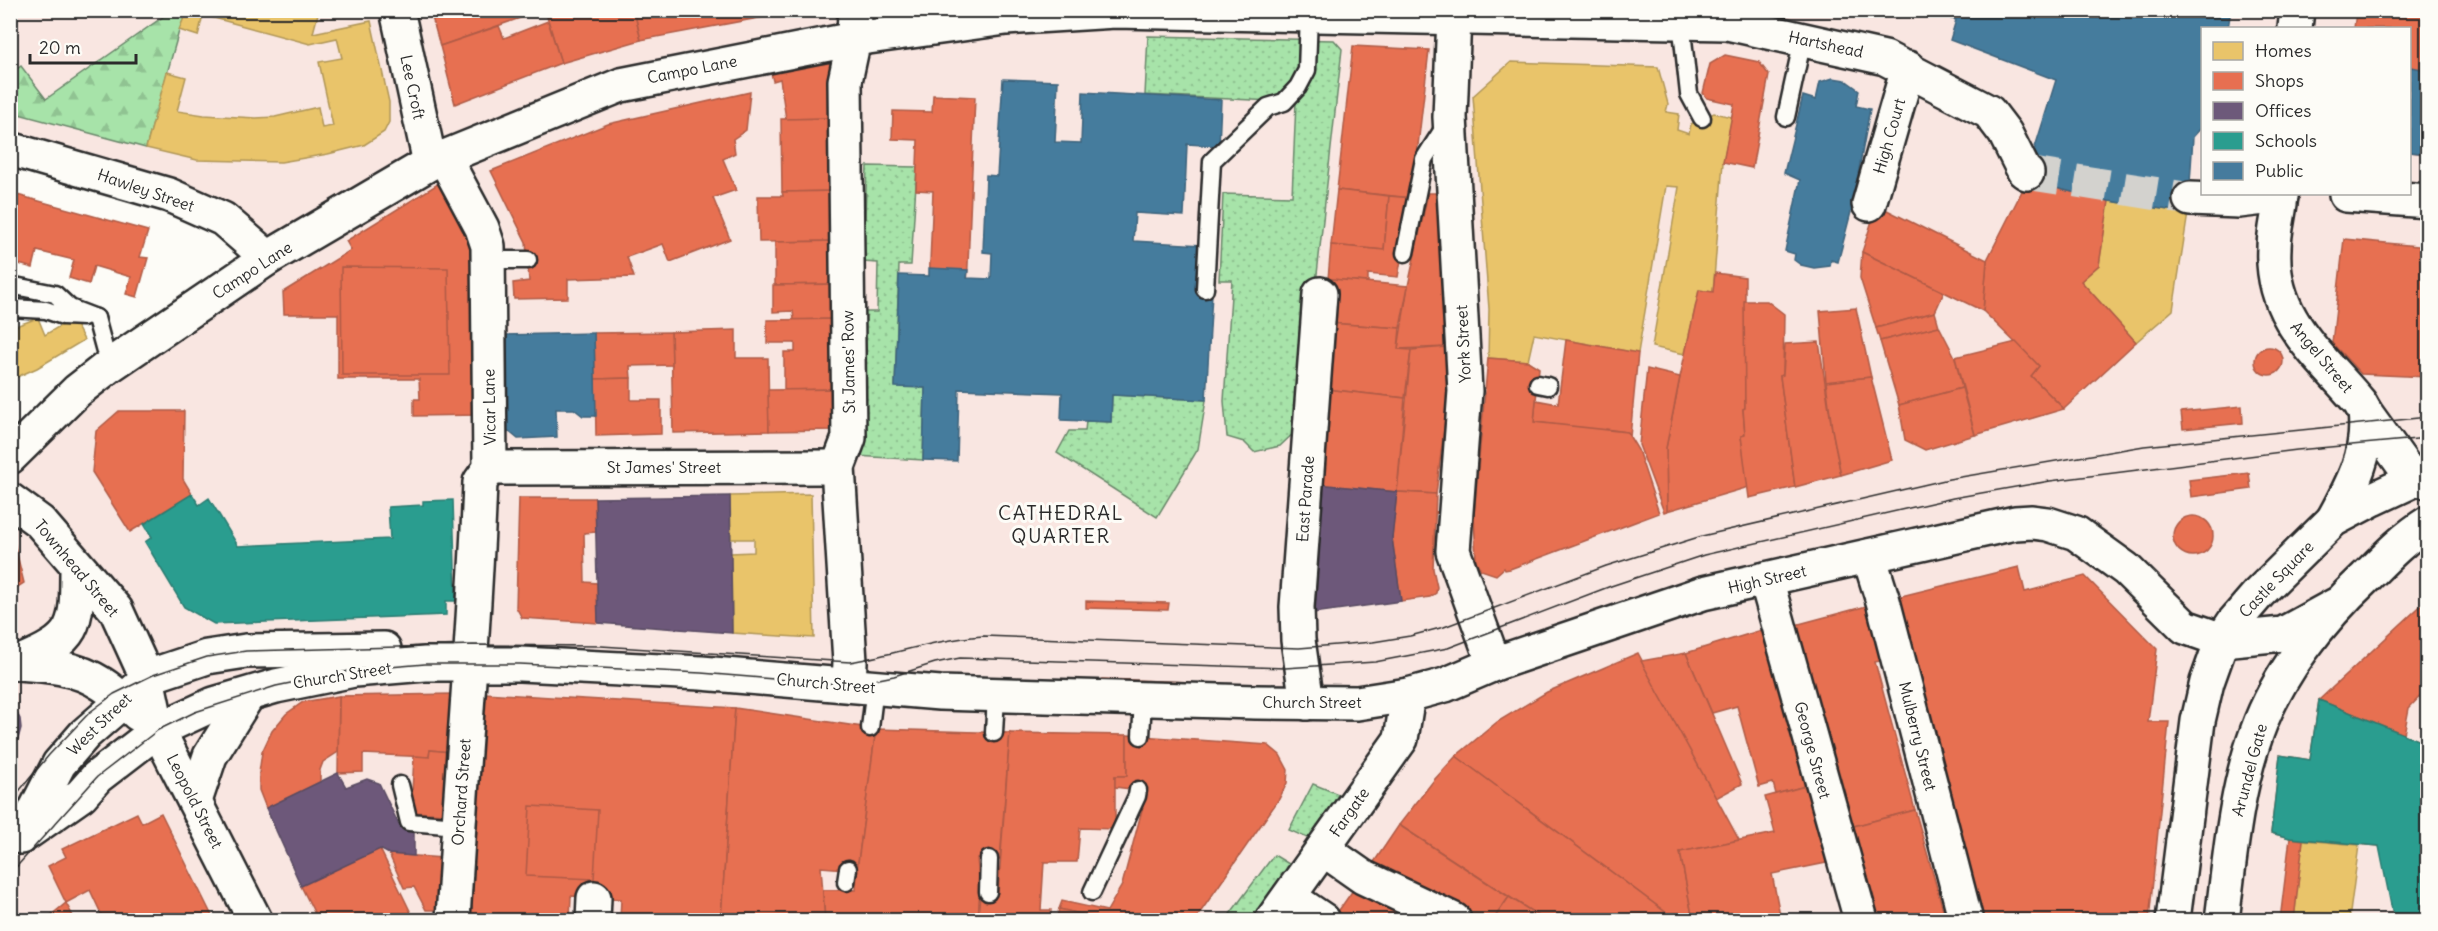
<svg xmlns="http://www.w3.org/2000/svg" width="2438" height="931" viewBox="0 0 2438 931" font-family="Delius,sans-serif">
<style>
.built{fill:#f9e6e1;fill-rule:evenodd}
.green{fill:url(#green-dots);stroke:#69876a;stroke-width:1.5}
.forest{fill:url(#forest-firs);stroke:#69876a;stroke-width:1.5}
.homes{fill:#e9c46a;stroke:#b09657;stroke-width:1.5}
.shops{fill:#e76f51;stroke:#af5b46;stroke-width:1.5}
.offices{fill:#6d597a;stroke:#594b62;stroke-width:1.5}
.schools{fill:#2a9d8f;stroke:#2a7b71;stroke-width:1.5}
.public{fill:#457b9d;stroke:#3d637b;stroke-width:1.5}
.lines{fill:none;stroke-linecap:round;stroke-linejoin:round}
.street-tunnel{stroke:#d3d2ce;stroke-width:33;stroke-dasharray:33 16;stroke-linecap:butt}
.lane-casing{stroke:#2b2b2b;stroke-width:21}
.street-casing{stroke:#2b2b2b;stroke-width:38}
.secondary-casing{stroke:#2b2b2b;stroke-width:38}
.lane{stroke:#fdfcf7;stroke-width:16}
.street{stroke:#fdfcf7;stroke-width:33}
.secondary{stroke:#fdfcf7;stroke-width:33}
.tram{stroke:#2b2b2b;stroke-width:1.5}
.labels{text-anchor:middle;dominant-baseline:central;stroke-width:6;stroke-linejoin:round;paint-order:stroke}
.street-label{font-size:16px;fill:#2b2b2b;stroke:#fdfcf7}
.quarter-label{font-size:20px;letter-spacing:1.5px;fill:#2b2b2b;stroke:#fdfcf7}
</style>
<defs>
<pattern id="green-dots" width="8" height="8" patternUnits="userSpaceOnUse" patternTransform="scale(1.5)"><rect width="8" height="8" fill="#a7e3a9"/><path d="M2 2h.1M6 6h.1" fill="none" stroke="#90c392" stroke-width="1.8" stroke-linecap="round"/></pattern>
<pattern id="forest-firs" width="22" height="20" patternUnits="userSpaceOnUse" patternTransform="scale(1.5)"><rect width="22" height="20" fill="#a7e3a9"/><path d="M5 1l3.5 6h-7zM16 11l3.5 6h-7z" fill="#90c392"/></pattern>
</defs>
<rect width="100%" height="100%" fill="#fdfcf7"/>
<filter id="ink" filterUnits="userSpaceOnUse"><feTurbulence type="fractalNoise" baseFrequency=".0167" numOctaves="2"/><feDisplacementMap in="SourceGraphic" scale="12" xChannelSelector="R" yChannelSelector="G"/><feConvolveMatrix kernelMatrix="1 2 1 2 8 2 1 2 1" color-interpolation-filters="sRGB"/></filter>
<g filter="url(#ink)">
<path class="built" d="M10 11H2427V920H11V457L268 258 223 219 11 149ZM2202 28H2410V194H2202Z"/>
<g class="green">
<path d="M1148 36 1334 40 1342 49 1300 427 1280 446 1254 452 1244 442 1227 437 1224 401 1232 280H1219L1223 194 1292 196 1296 102 1145 95Z"/>
<path d="M867 166 917 167 911 265H899L895 386 925 388 923 460 856 456 855 312H877L878 263 863 262Z"/>
<path d="M1112 395 1206 400 1198 449 1157 517 1057 453 1069 431H1085L1086 421 1111 422Z"/>
<path d="M1313 784 1338 794 1314 841 1289 830Z"/>
<path d="M1274 855 1294 867 1259 920H1242L1230 914Z"/>
</g>
<path class="forest" d="M161 11H187L179 31 146 148 11 112 10 74 21 66 46 99 164 16Z"/>
<g class="homes">
<path d="M187 10H319L313 33 371 21 389 102V122L384 132 364 145 328 154 281 162 197 160 146 148 167 72 186 77 177 111 204 115 256 118 275 117 318 107 322 128 333 126 319 62 342 58 337 38 310 44 203 15 198 36 179 30Z"/>
<path d="M1511 62 1658 67 1668 104 1666 112 1679 114 1677 130 1689 134 1691 124 1714 113 1732 117 1723 162 1713 292 1699 290 1685 354 1652 347 1679 187 1666 186 1638 353 1534 334 1528 361 1488 358 1489 309 1473 96Z"/>
<path d="M2109 201 2188 213 2173 310 2136 342 2081 281 2099 265Z"/>
<path d="M38 318 45 335 63 324 76 325 84 340 37 368 10 380V328Z"/>
<path d="M811 494 814 638 732 633 731 553 754 552V539H731L730 496Z"/>
<path d="M2303 840 2359 845 2349 920H2294Z"/>
</g>
<g class="shops">
<path d="M430 10H521L523 17 440 46Z"/>
<path d="M545 10H634L641 40 561 63Z"/>
<path d="M634 10H770L769 16 641 40Z"/>
<path d="M2358 10H2428V154L2410 152V28H2354L2356 13Z"/>
<path d="M548 21 561 63 455 104 440 46 499 26 504 38Z"/>
<path d="M1353 46 1429 50 1412 198 1337 190Z"/>
<path d="M1725 55 1759 62 1769 75 1752 168 1723 162 1734 104 1707 98 1703 93 1710 64Z"/>
<path d="M838 62V118L786 119 780 79 773 81 770 69Z"/>
<path d="M750 92 746 130 733 139 735 153 723 159 736 190 713 198 730 239 670 262 663 244 627 257 634 277 568 279V298L514 299 513 283 529 281 526 242 491 171 608 124Z"/>
<path d="M933 95 975 97 967 288 929 286 933 191 916 190 918 140 892 139 893 111 932 112Z"/>
<path d="M838 118 839 191 782 192 781 119Z"/>
<path d="M2027 181 2109 201 2099 265 2081 281 2136 342 2064 409 2031 376 2039 366 1983 311 1987 260Z"/>
<path d="M441 182 475 240 479 415 414 416V399H420L419 379H338V314H284L283 292 351 250 346 241Z"/>
<path d="M1337 190 1389 196 1384 250 1331 245Z"/>
<path d="M839 191 841 241 759 242 758 196H783L782 192Z"/>
<path d="M10 193 148 231 140 257 148 258 137 297 126 294 131 277 94 266 89 284 69 278 74 260 37 251 33 268 12 262 17 245 10 243Z"/>
<path d="M1428 193H1442L1447 347 1398 349 1408 286Z"/>
<path d="M1389 196 1412 198 1398 277 1368 274V282L1328 279 1331 245 1384 250Z"/>
<path d="M1877 205 1987 260 1983 311 1862 252Z"/>
<path d="M2344 239 2428 247V377L2361 374 2332 343Z"/>
<path d="M841 241 842 284 775 285V242Z"/>
<path d="M1862 252 1944 292 1935 312 1876 328 1860 278Z"/>
<path d="M341 267 448 268 450 375H342Z"/>
<path d="M1715 273 1745 277V408L1743 409 1745 435 1741 436 1749 487 1667 511 1666 448 1680 377 1699 290 1713 292Z"/>
<path d="M1332 279 1408 286 1400 328 1328 323Z"/>
<path d="M842 284V319L794 320 793 311 773 312V285Z"/>
<path d="M1744 301H1767L1784 314 1783 375 1780 376 1795 487 1749 498 1741 436 1745 435 1743 409 1745 408Z"/>
<path d="M1856 308 1871 377 1826 382 1820 311Z"/>
<path d="M1935 312 1939 326 1880 341 1876 328Z"/>
<path d="M842 319 844 389 784 390V352H795V343H767V320Z"/>
<path d="M1328 323 1400 328 1398 349 1411 350 1405 398 1325 389Z"/>
<path d="M1939 326 1955 357 1962 388 1899 405 1880 341Z"/>
<path d="M736 330V358H768L769 431 673 433 671 332Z"/>
<path d="M671 332 672 365 630 366 631 378 595 379 594 333Z"/>
<path d="M1566 340 1638 353 1630 437 1627 432 1606 429 1603 431 1534 422 1536 400 1558 404Z"/>
<path d="M1819 342 1832 429 1841 475 1795 487 1780 376 1783 375 1785 344Z"/>
<path d="M2016 342 2039 366 2031 376 2064 409 1975 435 1955 357Z"/>
<circle cx="2269" cy="361" r="14"/>
<path d="M1447 347 1448 396 1436 494 1397 492 1411 350Z"/>
<path d="M1488 358 1528 361 1539 368 1534 422 1627 432 1638 450 1659 513 1510 569 1505 570 1504 568 1496 575 1481 570 1476 561 1474 514Z"/>
<path d="M1647 369 1680 377 1666 448 1667 511 1664 512 1639 445Z"/>
<path d="M1871 377 1892 460 1841 475 1832 429 1826 382Z"/>
<path d="M631 378V400H661V434L596 436 595 379Z"/>
<path d="M1962 388 1975 435 1925 450 1905 440 1899 405Z"/>
<path d="M844 389 835 430 769 431 768 390Z"/>
<path d="M1325 389 1405 398 1397 492 1317 484Z"/>
<path d="M2242 406 2243 423 2183 429 2181 412Z"/>
<path d="M119 411H184L183 479 192 494 130 532 92 472 96 431Z"/>
<path d="M2249 473 2251 489 2191 497 2189 480Z"/>
<path d="M1397 492 1436 494 1433 569 1437 587 1436 593 1430 597 1401 601 1392 538Z"/>
<path d="M519 498H595L596 532 584 533 585 582 597 583 598 623 522 618 516 607Z"/>
<circle cx="2193" cy="536" r="20"/>
<path d="M10 526 24 583 10 592Z"/>
<path d="M2019 567 2025 592 2085 576 2157 649 2148 722H2169L2149 920H1984L1889 599Z"/>
<path d="M2428 599V688L2409 708 2404 734 2319 700Z"/>
<path d="M1086 601 1169 603 1168 610 1086 608Z"/>
<path d="M1878 603 1893 658 1875 662 1915 810 1850 827 1795 625Z"/>
<path d="M1762 630 1809 785 1776 794 1773 783 1759 787 1737 706 1712 713 1686 653Z"/>
<path d="M1638 653 1739 840 1680 852 1693 920H1676L1456 756 1497 722 1547 692Z"/>
<path d="M1686 653 1742 784 1716 798 1641 661Z"/>
<path d="M1102 679 1191 682V692L1102 689Z"/>
<path d="M484 693 735 708 721 920H620L621 899 571 896 570 920H471Z"/>
<path d="M453 694 450 752 430 750 429 757 363 754V772L338 773 339 696Z"/>
<path d="M339 696 338 752 323 762 320 770V782L266 808 259 790V773L262 752 272 731 286 714 303 702Z"/>
<path d="M2319 700 2428 744V920H2407L2379 846 2290 838 2271 833 2280 755 2310 760Z"/>
<path d="M735 708 876 729 857 870 821 867 825 920H721Z"/>
<path d="M876 729 1010 733 1000 860 977 858 980 892 978 920H825L823 890H856L857 870Z"/>
<path d="M1010 733 1127 735V776H1115V829L1080 828 1077 862H1044L1041 910H1051L1050 920H978L980 892 998 893Z"/>
<path d="M1127 735 1268 745 1280 755 1288 770 1287 783 1279 799 1195 920H1106L1059 909 1062 901 1107 911 1122 885 1147 791 1115 787V776H1127Z"/>
<path d="M430 750 450 752 446 814 411 812 414 756 429 757Z"/>
<path d="M1456 756 1676 920H1545L1399 825 1434 780Z"/>
<path d="M1809 785 1829 855 1826 863 1772 874 1781 920H1693L1680 852 1775 833 1765 797Z"/>
<path d="M530 806 598 810 594 879 526 876Z"/>
<path d="M1915 810 1946 920H1879L1850 827Z"/>
<path d="M137 813 142 823 161 813 214 920H104L90 890 66 903 48 866 66 857 62 849Z"/>
<path d="M1399 825 1509 897 1493 920H1468L1368 871Z"/>
<path d="M2290 838 2303 840 2294 920H2280Z"/>
<path d="M380 849 413 917H391L383 920H318L301 886Z"/>
<path d="M389 854 443 858 441 910H426L414 887 404 888Z"/>
<path d="M1358 883 1431 920H1351L1337 913Z"/>
<path d="M1509 897 1545 920H1493Z"/>
<path d="M66 903 75 920H45Z"/>
<path d="M1059 909 1102 919 1106 920H1056Z"/>
</g>
<g class="offices">
<path d="M1830 10H1901L1899 17 1847 15Z"/>
<path d="M1317 484 1397 492 1392 538 1401 601 1314 613 1306 589Z"/>
<path d="M730 496 732 633 598 623 595 498Z"/>
<path d="M10 706 15 709 20 719 21 728 18 739 10 749Z"/>
<path d="M338 773 346 787 367 779 379 783 399 825 414 833V856L389 854 380 849 301 886 266 808Z"/>
<path d="M391 917 442 919V920H383Z"/>
</g>
<g class="schools">
<path d="M192 494 199 505 209 498 238 546 390 539 388 507 423 505V501L453 500 456 601H446V615L214 624 184 607 145 542 152 537 144 524Z"/>
<path d="M2319 700 2428 744V920H2394L2379 846 2290 838 2271 833 2280 755 2310 760Z"/>
</g>
<g class="public">
<path d="M2231 10 2228 28H2202V127L2193 137 2188 213 2109 201 2027 181V173L2056 80 1950 40 1956 20 1923 11Z"/>
<path d="M2410 67 2428 70V154L2410 152Z"/>
<path d="M1833 78 1845 80 1859 90 1856 106 1870 109 1852 208 1838 262 1831 260 1830 266 1814 268 1801 265 1794 260 1795 254 1785 251 1800 180 1784 173 1803 96 1816 100 1820 82Z"/>
<path d="M1003 79 1058 81 1055 142 1081 143 1083 92 1221 100 1219 146 1187 144 1184 216 1135 213 1133 241 1202 245 1212 293 1206 400 1112 395 1111 422 1061 420 1062 393 959 389 957 461 923 460 925 388 895 387 899 275 929 276V268L968 270 967 278 991 279 992 253 983 252 986 175 997 176Z"/>
<path d="M594 333 596 416H583L574 409H556L557 437 518 439 507 430 504 335Z"/>
</g>
<g class="lines">
<path class="street-tunnel" d="M2027 173 2190 199"/>
<g class="lane-casing">
<g id="lane">
<path d="M1681 21 1689 94 1702 118"/>
<path d="M1786 117 1803 39"/>
<path d="M1405 253 1424 159 1447 123"/>
<path d="M488 260H528"/>
<path d="M10 285 55 294 70 308 96 318"/>
<path d="M1205 289 1212 161 1268 107 1284 102 1298 87 1307 70 1309 14"/>
<path d="M10 308 46 310 63 316 83 317"/>
<path d="M96 318 109 366"/>
<path d="M1538 384 1548 386"/>
<path d="M870 728 875 687"/>
<path d="M994 733 996 695"/>
<path d="M1141 736 1143 699"/>
<path d="M400 785 409 822 458 826"/>
<path d="M846 882 848 869"/>
<path d="M988 892 989 859"/>
<path d="M1092 892 1137 796 1138 790"/>
</g>
</g>
<g class="street-casing">
<g id="street">
<path d="M397 10 430 163"/>
<path d="M1454 16 1450 117 1465 391 1453 551 1494 664"/>
<path d="M2295 28 2297 10"/>
<path d="M10 149 169 195 223 219 268 258"/>
<path d="M444 157 482 228 488 246 490 468 480 482C475 628 461 774 453 920"/>
<path d="M2281 194C2280 212 2274 230 2274 248 2270 318 2319 354 2360 403L2365 412 2406 469 2428 482"/>
<path d="M2346 195 2428 201"/>
<path d="M2190 199 2239 201 2281 196"/>
<path d="M1869 204 1908 68"/>
<path d="M10 457 77 391 109 366 268 258 430 163 621 85 854 39 1006 18 1115 11 1727 23 1885 58 1989 112 2005 133 2024 171 2027 173"/>
<path d="M490 468 838 467"/>
<path d="M10 500 40 522 116 610 147 678 158 730 255 920"/>
<path d="M2333 520C2352 485 2370 453 2365 412"/>
<path d="M1869 556 1883 601 1965 917"/>
<path d="M1766 579 1861 920"/>
<path d="M17 663C47 665 76 667 102 684 115 692 126 704 138 714"/>
<path d="M18 663C77 639 77 628 77 567"/>
<path d="M849 685 850 662 838 467 849 438 845 81 854 39 855 10"/>
<path d="M1307 703 1298 640 1297 607 1320 294"/>
<path d="M195 801 210 756 248 695"/>
<path d="M23 834 59 764 85 734 153 675 207 657 246 651 384 649"/>
<path d="M21 837 81 795 97 777 158 730 214 704 276 686 354 670 425 664H520L701 673 940 693 1256 702 1357 703 1408 695 1445 685 1494 664 1703 593 2015 523 2032 522 2048 524 2076 533 2126 569 2185 627 2222 640 2283 634 2336 605"/>
<path d="M1323 849 1363 877 1454 920"/>
<path d="M1289 897 1323 920"/>
<path d="M593 920 594 898"/>
<path d="M1272 920 1401 739 1408 695"/>
</g>
</g>
<g class="secondary-casing">
<g id="secondary">
<path d="M2173 920 2198 721 2207 682 2222 640 2234 622 2259 593 2333 520 2373 499 2418 478 2428 476"/>
<path d="M2222 920C2230 858 2235 792 2257 732 2277 675 2322 618 2366 577 2385 558 2404 538 2428 523"/>
</g>
</g>
<use href="#lane" class="lane"/>
<use href="#street" class="street"/>
<use href="#secondary" class="secondary"/>
<g class="tram">
<path d="M10 802 49 755 90 712 114 694 153 675 207 657 246 651 473 645 601 646 850 662C895 654 938 639 984 636L1299 648 1373 642 1410 636 1444 627 1606 566 1702 536 1949 479 2144 446 2428 417"/>
<path d="M10 874 97 777 158 730 195 712 276 686 354 670 425 664H520L701 673 849 685 894 676 935 663 960 658 1285 668 1375 662 1448 648 1611 586 1704 555 1953 498 2050 481 2297 450 2428 438"/>
</g>
</g>
</g>
<g class="labels">
<g class="street-label">
<text transform="translate(1826 44) rotate(12)">Hartshead</text>
<text transform="translate(692 69) rotate(-11)">Campo Lane</text>
<text transform="translate(413 87) rotate(78)">Lee Croft</text>
<text transform="translate(1889 136) rotate(-74)">High Court</text>
<text transform="translate(146 190) rotate(19)">Hawley Street</text>
<text transform="translate(252 270) rotate(-33)">Campo Lane</text>
<text transform="translate(1463 344) rotate(-93)">York Street</text>
<text transform="translate(2322 357) rotate(50)">Angel Street</text>
<text transform="translate(848 362) rotate(-91)">St James' Row</text>
<text transform="translate(489 407) rotate(-91)">Vicar Lane</text>
<text x="664" y="467">St James' Street</text>
<text transform="translate(1305 499) rotate(-86)">East Parade</text>
<text transform="translate(77 568) rotate(50)">Townhead Street</text>
<text transform="translate(1767 579) rotate(-13)">High Street</text>
<text transform="translate(2276 579) rotate(-46)">Castle Square</text>
<text transform="translate(342 675) rotate(-9)">Church Street</text>
<text transform="translate(826 683) rotate(5)">Church Street</text>
<text x="1312" y="702">Church Street</text>
<text transform="translate(99 724) rotate(-44)">West Street</text>
<text transform="translate(1918 736) rotate(76)">Mulberry Street</text>
<text transform="translate(1813 750) rotate(75)">George Street</text>
<text transform="translate(2249 770) rotate(-75)">Arundel Gate</text>
<text transform="translate(461 792) rotate(-86)">Orchard Street</text>
<text transform="translate(195 801) rotate(63)">Leopold Street</text>
<text transform="translate(1349 812) rotate(-55)">Fargate</text>
</g>
<g class="quarter-label">
<text x="1061" y="512">CATHEDRAL<tspan x="1061" dy="23">QUARTER</tspan></text>
</g>
</g>
<rect width="2438" height="931" fill="none" stroke="#fdfcf7" stroke-width="36"/>
<rect x="18" y="18" width="2402" height="895" fill="none" stroke="#2b2b2b" stroke-width="2" filter="url(#ink)"/>
<rect x="2201" y="27" width="210" height="168" fill="#fdfcf7" stroke="#a9a8a5" stroke-width="1.5"/>
<rect x="2213" y="42" width="30" height="18" fill="#e9c46a" stroke="#a9a8a5" stroke-width="1.5"/>
<text x="2255" y="57" font-size="18" fill="#2b2b2b">Homes</text>
<rect x="2213" y="72" width="30" height="18" fill="#e76f51" stroke="#a9a8a5" stroke-width="1.5"/>
<text x="2255" y="87" font-size="18" fill="#2b2b2b">Shops</text>
<rect x="2213" y="102" width="30" height="18" fill="#6d597a" stroke="#a9a8a5" stroke-width="1.5"/>
<text x="2255" y="117" font-size="18" fill="#2b2b2b">Offices</text>
<rect x="2213" y="132" width="30" height="18" fill="#2a9d8f" stroke="#a9a8a5" stroke-width="1.5"/>
<text x="2255" y="147" font-size="18" fill="#2b2b2b">Schools</text>
<rect x="2213" y="162" width="30" height="18" fill="#457b9d" stroke="#a9a8a5" stroke-width="1.5"/>
<text x="2255" y="177" font-size="18" fill="#2b2b2b">Public</text>
<path d="M30 54v9h106v-9" fill="none" stroke="#2b2b2b" stroke-width="3"/>
<text x="39" y="54" font-size="18" fill="#2b2b2b" stroke="#fdfcf7" stroke-width="4.5" paint-order="stroke">20 m</text>
</svg>
